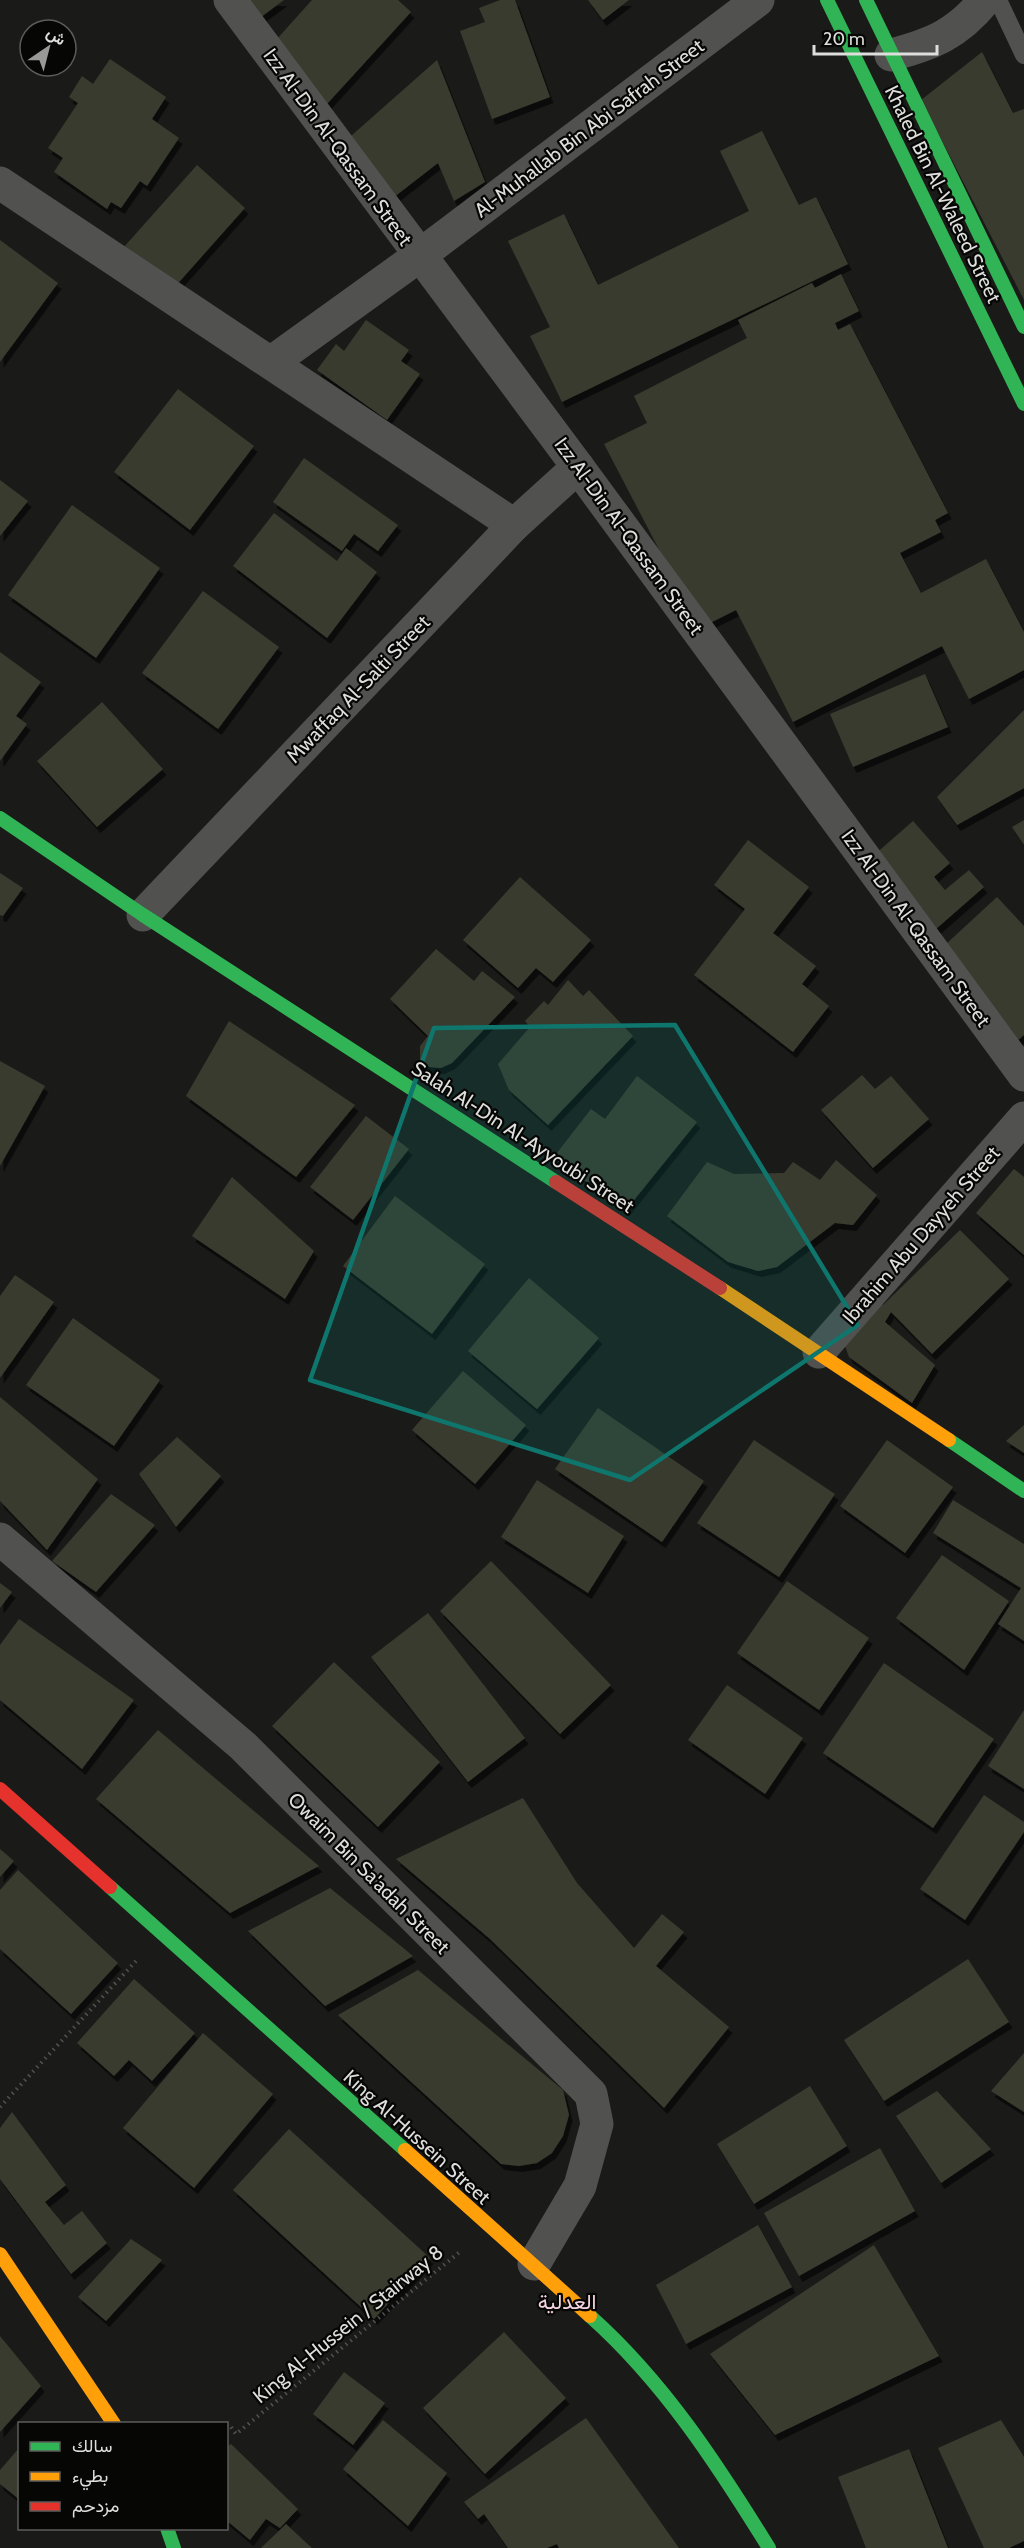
<svg xmlns="http://www.w3.org/2000/svg" width="1024" height="2548" viewBox="0 0 1024 2548" font-family="Cabin,Vazirmatn,sans-serif">
<style>
.building{fill:#383b2e;filter:url(#shadow)}
.lines{fill:none;stroke-linecap:round;stroke-linejoin:round}
.path{stroke:#525251;stroke-width:4;stroke-dasharray:1.5 4.5;stroke-linecap:butt}
.lane{stroke:#515150;stroke-width:18}
.street{stroke:#515150;stroke-width:33}
.fast{stroke:#30b455;stroke-width:14}
.slow{stroke:#ff9f0a;stroke-width:14}
.jam{stroke:#e5322d;stroke-width:14}
.marked{fill:#0f766e;fill-opacity:0.2;stroke:#0f766e;stroke-width:4.5;stroke-linejoin:round}
.labels{text-anchor:middle;dominant-baseline:central;stroke-width:4.5;stroke-linejoin:round;paint-order:stroke}
.street-label{font-size:20px;fill:#dedfdc;stroke:#060605}
.neighbourhood-label{font-size:21px;fill:#f6d6e4;stroke:#060605}
</style>
<defs>
<filter id="shadow"><feDropShadow dx="3.5" dy="6" stdDeviation="0" flood-color="#0009"/></filter>
</defs>
<rect width="100%" height="100%" fill="#1a1b18"/>
<g class="building">
<path d="M248 0H284L261 17Z"/>
<path d="M312 0H398L411 12 327 104 267 50Z"/>
<path d="M500 0H515L550 97 492 119 460 31 485 22 479 8Z"/>
<path d="M588 0H629L603 20Z"/>
<path d="M982 52 1013 113 1024 109V300L921 100Z"/>
<path d="M110 59 166 97 152 119 179 138 147 186 140 181 121 208 111 202 107 209 54 172 63 158 48 148 78 103 69 97 82 76 93 84Z"/>
<path d="M437 60 485 182 454 201 438 163 389 201 343 143Z"/>
<path d="M762 131 799 205 816 197 848 264 562 402 530 336 550 327 508 241 564 214 598 285 749 211 720 151Z"/>
<path d="M197 165 245 208 172 290 124 247Z"/>
<path d="M0 240 58 283 0 362Z"/>
<path d="M841 274 859 311 835 323 838 330 850 324 948 513 935 520 941 532 900 553 921 593 986 559 1024 632V670L969 699 942 646 793 722 736 610 700 628 604 444 647 423 634 396 747 338 738 320 812 283 815 288Z"/>
<path d="M366 320 409 350 401 361 420 374 387 420 317 370 336 344 344 351Z"/>
<path d="M178 389 254 446 190 530 114 472Z"/>
<path d="M304 458 398 525 378 551 354 534 342 551 273 502Z"/>
<path d="M0 480 28 501 0 536Z"/>
<path d="M72 505 160 568 96 658 8 595Z"/>
<path d="M274 513 337 561 346 548 377 572 327 638 233 566Z"/>
<path d="M203 591 279 647 218 729 142 673Z"/>
<path d="M0 652 41 682 16 716 27 724 0 761Z"/>
<path d="M925 674 948 727 853 767 830 714Z"/>
<path d="M102 702 163 769 97 827 37 761Z"/>
<path d="M1024 710V788L957 825 937 797Z"/>
<path d="M1024 820V845L1012 827Z"/>
<path d="M913 821 950 863 934 877 945 890 969 870 984 887 928 936 865 863Z"/>
<path d="M748 840 809 887 773 933 816 966 802 984 829 1006 793 1052 694 975 745 909 714 885Z"/>
<path d="M0 873 23 888 3 916 0 915Z"/>
<path d="M520 877 591 940 553 982 536 968 518 988 463 940Z"/>
<path d="M997 897 1024 926V1035L1017 1041 945 945Z"/>
<path d="M436 949 474 981 482 971 515 997 452 1063 441 1068 429 1067 420 1061V1046L428 1036 390 999Z"/>
<path d="M568 980 583 996 589 990 633 1036 548 1125 509 1090 498 1064 530 1027 525 1021 544 1001 548 1005Z"/>
<path d="M229 1021 355 1105 296 1177 186 1096Z"/>
<path d="M0 1061 45 1086 0 1166Z"/>
<path d="M862 1075 875 1089 891 1076 929 1119 873 1168 821 1110Z"/>
<path d="M637 1076 697 1122 626 1210 553 1158 591 1109 605 1119Z"/>
<path d="M366 1116 409 1149 353 1220 310 1187Z"/>
<path d="M836 1160 877 1195 853 1225 835 1223 777 1267 758 1271 728 1262 667 1216 707 1162 734 1174 784 1173 793 1162 820 1180Z"/>
<path d="M1014 1169 1024 1177V1255L976 1213Z"/>
<path d="M232 1177 314 1251 285 1299 192 1236Z"/>
<path d="M395 1196 485 1264 432 1334 343 1266Z"/>
<path d="M960 1230 1009 1279 932 1354 891 1312 885 1322 935 1365 912 1403 849 1357 838 1327 870 1292 883 1305Z"/>
<path d="M15 1275 54 1302 0 1378V1296Z"/>
<path d="M529 1278 599 1338 537 1409 468 1351Z"/>
<path d="M73 1318 160 1380 114 1446 26 1385Z"/>
<path d="M463 1371 526 1425 475 1484 412 1430Z"/>
<path d="M0 1397 98 1479 47 1550 0 1501Z"/>
<path d="M598 1408 704 1481 662 1542 555 1469Z"/>
<path d="M1024 1425V1453L1006 1441Z"/>
<path d="M177 1437 221 1476 176 1527 139 1474Z"/>
<path d="M754 1440 835 1494 779 1577 697 1523Z"/>
<path d="M887 1440 953 1487 905 1553 840 1506Z"/>
<path d="M537 1480 624 1536 588 1593 501 1537Z"/>
<path d="M111 1494 155 1525 96 1592 52 1561Z"/>
<path d="M953 1500 1024 1544V1641L998 1624 1021 1588 933 1533Z"/>
<path d="M942 1555 1009 1601 964 1670 896 1618Z"/>
<path d="M491 1561 611 1685 560 1734 440 1611Z"/>
<path d="M787 1581 869 1638 819 1710 737 1653Z"/>
<path d="M0 1583 12 1592 0 1608Z"/>
<path d="M428 1613 525 1738 468 1782 371 1657Z"/>
<path d="M19 1619 134 1700 82 1769 0 1700V1645Z"/>
<path d="M334 1662 440 1762 378 1827 272 1726Z"/>
<path d="M884 1663 994 1739 933 1828 823 1753Z"/>
<path d="M727 1685 803 1738 765 1794 688 1740Z"/>
<path d="M1024 1710V1789L988 1766Z"/>
<path d="M158 1730 319 1866 230 1913 96 1799Z"/>
<path d="M984 1795 1024 1822V1832L965 1920 920 1889Z"/>
<path d="M523 1798 577 1883 634 1948 662 1914 684 1932 656 1966 729 2027 664 2108 490 1939 396 1859Z"/>
<path d="M0 1849 14 1861 0 1877Z"/>
<path d="M18 1870 118 1963 71 2014 0 1949V1890Z"/>
<path d="M330 1888 413 1956 325 2006 248 1931Z"/>
<path d="M968 1959 1009 2022 884 2101 844 2040Z"/>
<path d="M418 1970 563 2090 569 2115 563 2136 552 2153 537 2163 519 2166 501 2164 338 2015Z"/>
<path d="M134 1979 195 2033 152 2081 129 2060 114 2076 77 2043Z"/>
<path d="M203 2033 273 2094 194 2188 123 2128Z"/>
<path d="M1024 2053V2112L991 2091Z"/>
<path d="M810 2086 847 2146 754 2204 717 2144Z"/>
<path d="M937 2091 991 2149 941 2183 896 2116Z"/>
<path d="M12 2112 66 2185 45 2202 64 2225 82 2211 107 2243 71 2274 0 2179V2128Z"/>
<path d="M289 2129 430 2258 374 2319 233 2190Z"/>
<path d="M880 2148 915 2211 799 2276 764 2213Z"/>
<path d="M758 2225 792 2287 686 2344 656 2285Z"/>
<path d="M131 2239 162 2260 106 2321 78 2297Z"/>
<path d="M874 2245 939 2356 775 2435 710 2354Z"/>
<path d="M504 2332 566 2398 485 2474 423 2408Z"/>
<path d="M0 2336 41 2386 0 2432Z"/>
<path d="M344 2372 385 2403 353 2445 313 2414Z"/>
<path d="M586 2418 647 2503 679 2548H559L557 2544 547 2548H508L484 2514 478 2519 464 2502Z"/>
<path d="M383 2420 447 2473 408 2526 343 2469Z"/>
<path d="M1001 2420 1024 2457V2541L1009 2548H984L938 2448Z"/>
<path d="M231 2444 298 2509 280 2528 266 2519 250 2540 226 2520V2447Z"/>
<path d="M20 2447V2500L0 2484V2470Z"/>
<path d="M909 2449 948 2548H866L838 2477Z"/>
<path d="M286 2524 312 2548H261Z"/>
</g>
<g class="lines">
<g class="path">
<path d="M0 2107 136 1961"/>
<path d="M226 2430 231 2427 236 2434 461 2251"/>
</g>
<path class="lane" d="M998 0 1024 55"/>
<g class="street">
<path d="M230 0 578 467 1024 1075"/>
<path d="M891 55C933 44 957 34 985 0"/>
<path d="M0 183 514 525"/>
<path d="M272 362 419 256 758 0"/>
<path d="M143 915 514 525 578 467"/>
<path d="M819 1352 1024 1118"/>
<path d="M0 1539 243 1746 591 2094 597 2124 580 2186 534 2264"/>
</g>
<g class="fast">
<path d="M827 0 1024 404"/>
<path d="M866 0 1024 327"/>
<path d="M0 818 143 915 556 1182"/>
<path d="M949 1440 1024 1491"/>
<path d="M110 1887 405 2150"/>
<path d="M590 2316C664 2382 717 2464 769 2548"/>
<path d="M167 2528 174 2548"/>
</g>
<g class="slow">
<path d="M720 1288 949 1440"/>
<path d="M405 2150 590 2316"/>
<path d="M0 2254 114 2424"/>
</g>
<g class="jam">
<path d="M556 1182 720 1288"/>
<path d="M0 1789 110 1887"/>
</g>
</g>
<path class="marked" d="M675 1025 858 1325 630 1480 310 1380 434 1028Z"/>
<g class="labels">
<g class="street-label">
<text transform="translate(589 128) rotate(-37)">Al-Muhallab Bin Abi Safrah Street</text>
<text transform="translate(338 147) rotate(54)">Izz Al-Din Al-Qassam Street</text>
<text transform="translate(943 194) rotate(64)">Khaled Bin Al-Waleed Street</text>
<text transform="translate(629 536) rotate(54)">Izz Al-Din Al-Qassam Street</text>
<text transform="translate(358 689) rotate(-46)">Mwaffaq Al-Salti Street</text>
<text transform="translate(916 928) rotate(54)">Izz Al-Din Al-Qassam Street</text>
<text transform="translate(523 1137) rotate(33)">Salah Al-Din Al-Ayyoubi Street</text>
<text transform="translate(921 1235) rotate(-49)">Ibrahim Abu Dayyeh Street</text>
<text transform="translate(369 1873) rotate(45)">Owaim Bin Sa'adah Street</text>
<text transform="translate(417 2137) rotate(42)">King Al-Hussein Street</text>
<text transform="translate(348 2324) rotate(-39)">King Al-Hussein / Stairway 8</text>
</g>
<g class="neighbourhood-label">
<text x="567" y="2301">العدلية</text>
</g>
</g>
<rect x="18" y="2422" width="210" height="108" fill="#060605" stroke="#5c5d5b" stroke-width="1.5"/>
<rect x="30" y="2442" width="30" height="9" fill="#30b455" stroke="#5c5d5b" stroke-width="1.5"/>
<text x="72" y="2452" font-size="18" fill="#dedfdc">سالك</text>
<rect x="30" y="2472" width="30" height="9" fill="#ff9f0a" stroke="#5c5d5b" stroke-width="1.5"/>
<text x="72" y="2482" font-size="18" fill="#dedfdc">بطيء</text>
<rect x="30" y="2502" width="30" height="9" fill="#e5322d" stroke="#5c5d5b" stroke-width="1.5"/>
<text x="72" y="2512" font-size="18" fill="#dedfdc">مزدحم</text>
<g transform="translate(48 48) rotate(35)"><circle r="28" fill="#060605" stroke="#5c5d5b" stroke-width="1.5"/>
<path d="M0-4.5L10 22L0 15L-10 22Z" fill="#999a97"/>
<text y="-9" font-size="16" font-weight="bold" text-anchor="middle" fill="#dedfdc">ش</text>
</g>
<path d="M814 45v9h123v-9" fill="none" stroke="#dedfdc" stroke-width="3"/>
<text x="823" y="45" font-size="18" fill="#dedfdc" stroke="#060605" stroke-width="4.5" paint-order="stroke">20 m</text>
</svg>
